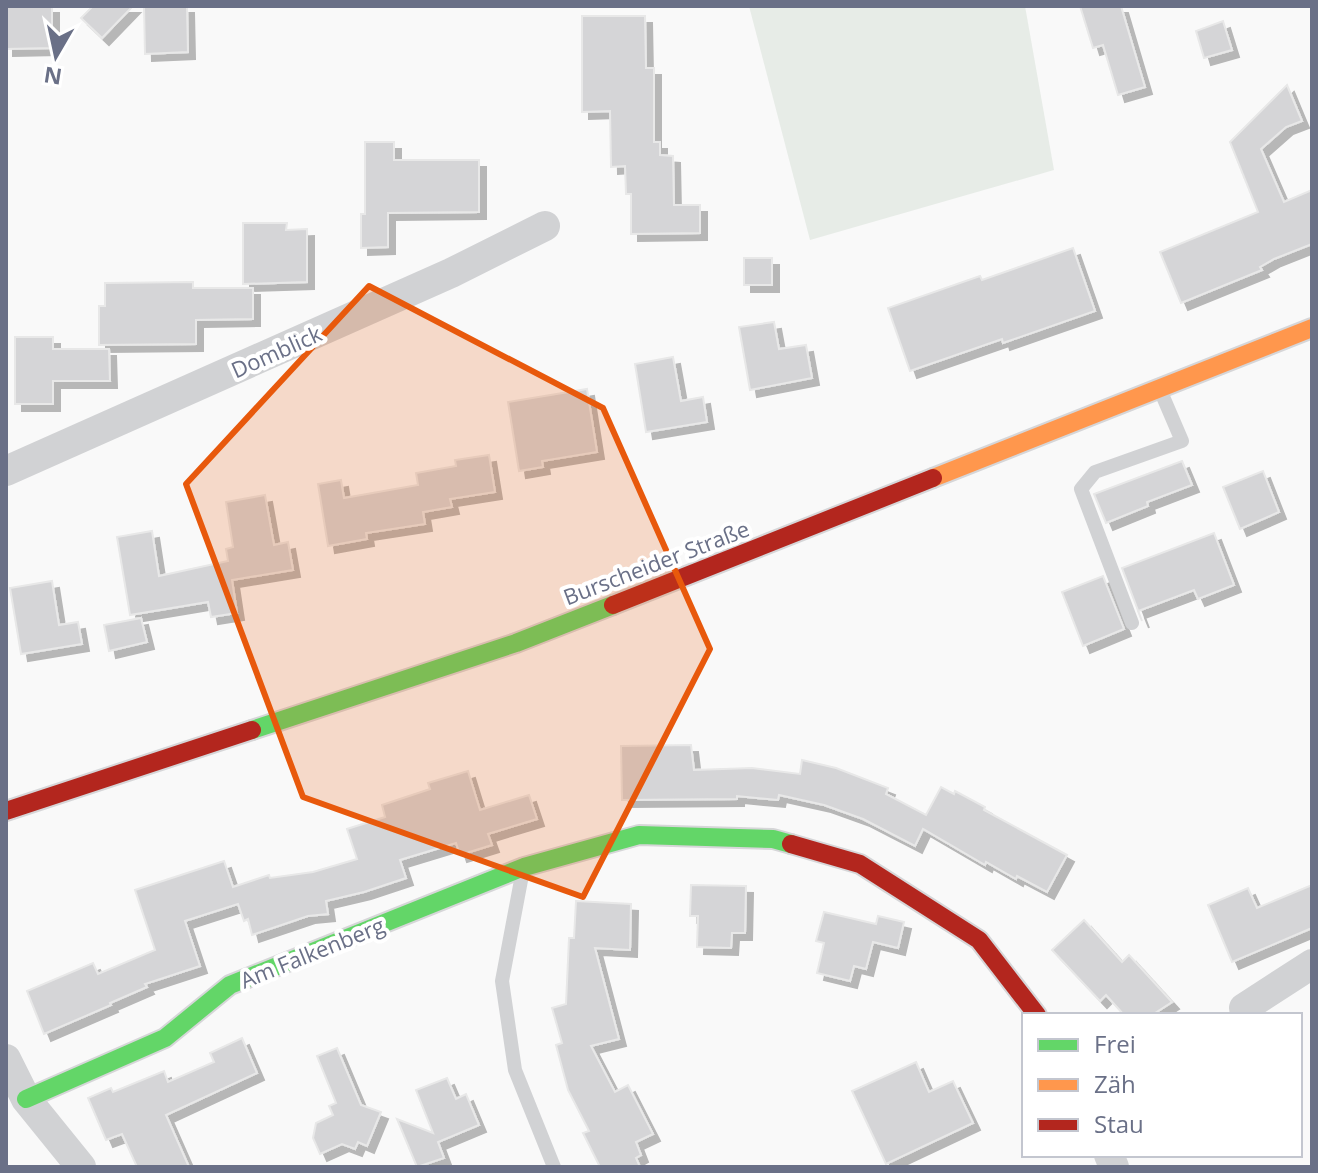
<svg xmlns="http://www.w3.org/2000/svg" width="1318" height="1173" viewBox="0 0 1318 1173" font-family="'Open Sans',sans-serif">
<style>
.green{fill:#e7ece7}
.building{fill:#d5d5d7;stroke:#e8e8e8;stroke-width:2;filter:url(#shadow)}
.lines{fill:none;stroke-linecap:round;stroke-linejoin:round}
.fast-casing{stroke:#d6d6d8;stroke-width:22}
.slow-casing{stroke:#d6d6d8;stroke-width:22}
.jam-casing{stroke:#d6d6d8;stroke-width:22}
.lane{stroke:#d1d2d4;stroke-width:14}
.street{stroke:#d1d2d4;stroke-width:30}
.fast{stroke:#63d668;stroke-width:18}
.slow{stroke:#ff974d;stroke-width:18}
.jam{stroke:#b3261e;stroke-width:18}
.marked{fill:#e8590c;fill-opacity:0.2;stroke:#e8590c;stroke-width:6;stroke-linejoin:round}
.labels{text-anchor:middle;dominant-baseline:central;stroke-width:8;stroke-linejoin:round;paint-order:stroke}
.street-label{font-size:22px;fill:#6a7087;stroke:#fff}
</style>
<defs>
<filter id="shadow"><feDropShadow dx="7" dy="7" stdDeviation="0" flood-color="#0004"/></filter>
</defs>
<rect width="100%" height="100%" fill="#f9f9f9"/>
<path class="green" d="M749 6H1025L1054 170 810 240Z"/>
<g class="building">
<path d="M6 6H52V48L6 49Z"/>
<path d="M93 6H133L102 38 81 18Z"/>
<path d="M144 6H187L188 52 145 54Z"/>
<path d="M1080 6H1121L1145 87 1118 95 1103 45 1093 48Z"/>
<path d="M582 16H645L646 68H654V142H660V155L673 156 674 205H700V233L631 234V194H626L625 166 611 167 610 111 582 112Z"/>
<path d="M1223 21 1232 50 1204 58 1196 31Z"/>
<path d="M1287 85 1302 121 1286 127 1261 149 1284 202 1312 190V244L1274 259 1260 267 1262 270 1181 303 1160 252 1258 212 1230 142Z"/>
<path d="M365 142H394V160H479V212L388 213V247L361 248V214H365Z"/>
<path d="M243 223H287L286 230 307 229V282L243 284Z"/>
<path d="M1073 248 1095 311 1003 343 1002 339 910 371 888 308 980 276 982 280Z"/>
<rect x="744" y="258" width="28" height="27"/>
<path d="M193 282V288H253V319L196 320V344L99 345V306H105V283Z"/>
<path d="M774 322 779 349 806 345 812 378 750 390 739 327Z"/>
<path d="M15 337H53V349H109L110 381H53V404H15Z"/>
<path d="M673 357 681 401 703 397 707 422 646 432 635 364Z"/>
<path d="M587 389 597 452 542 461 543 467 519 471 508 402Z"/>
<path d="M489 455 495 492 450 499 452 507 423 512 425 524 366 533 367 539 328 546 318 484 341 480 344 498 418 485 416 473 456 466 455 460Z"/>
<path d="M1182 461 1192 485 1147 502 1148 506 1106 523 1094 494Z"/>
<path d="M1263 471 1279 512 1240 529 1223 487Z"/>
<path d="M265 495 274 545 288 542 293 570 232 580 237 613 211 617 208 602 130 615 117 537 152 531 159 576 228 561 226 549 233 547 226 502Z"/>
<path d="M1214 533 1234 585 1198 599 1194 590 1138 611 1142 621 1122 568Z"/>
<path d="M1103 576 1124 629 1083 646 1062 592Z"/>
<path d="M52 581 59 625 78 622 82 644 21 654 10 588Z"/>
<path d="M141 618 147 642 109 651 104 625Z"/>
<path d="M691 745 694 770 752 768 800 774 802 760 836 768 888 788 886 794 926 815 941 787 954 794 955 791 985 807 984 810 1067 855 1047 892 1017 876 1016 879 986 862 985 865 923 829 915 846 863 819 824 805 779 795 778 800 737 796V799L622 800 621 746Z"/>
<path d="M468 771 480 810 529 795 537 819 488 834 492 845 460 855 456 843 400 860 406 878 364 892 326 901 328 914 308 916 252 935 248 919 244 921 238 904 185 921 200 966 145 984 147 987 110 1003 111 1005 44 1034 27 991 93 963 98 974 155 950 135 890 224 861 233 887 269 875 270 878 313 872 357 859 347 829 385 817 382 805 430 789 428 783Z"/>
<path d="M691 885 746 886 745 933H732L731 948 697 947 698 916H690Z"/>
<path d="M1312 885V928L1232 962 1208 905 1248 888 1257 908Z"/>
<path d="M576 901 631 904 630 950 595 948 619 1039 591 1046 615 1092 628 1085 653 1134 636 1142 641 1155 636 1158 640 1167H600L583 1133 589 1131 568 1090 556 1045 562 1043 552 1008 566 1004 569 938H574Z"/>
<path d="M824 912 876 924 878 916 904 922 898 948 873 942 866 969 854 966 850 981 817 973 824 943 816 941Z"/>
<path d="M1084 920 1122 962 1129 955 1172 1002 1152 1015H1124L1106 995 1100 1001 1052 950Z"/>
<path d="M242 1038 257 1073 166 1115 189 1167H137L122 1134 106 1140 88 1098 111 1088 113 1092 164 1071 168 1082 214 1062 210 1053Z"/>
<path d="M337 1048 361 1105 381 1112 367 1146 358 1142 355 1149 342 1144 320 1154 313 1138 316 1123 333 1115 329 1106 336 1103 317 1056Z"/>
<path d="M916 1062 929 1092 953 1081 973 1123 886 1164 852 1091Z"/>
<path d="M447 1078 456 1099 466 1094 479 1125 438 1142 444 1158 417 1167 397 1119 433 1133 416 1090Z"/>
</g>
<g class="lines">
<g class="fast-casing">
<g id="fast">
<path d="M252 730 516 643 613 605"/>
<path d="M26 1099 165 1038 230 985 524 867 639 835 773 839 791 844"/>
</g>
</g>
<g class="slow-casing">
<path id="slow" d="M933 478 1312 328"/>
</g>
<g class="jam-casing">
<g id="jam">
<path d="M613 605 933 478"/>
<path d="M6 811 252 730"/>
<path d="M791 844 860 864 979 940 1037 1015"/>
</g>
</g>
<g class="lane">
<path d="M1132 623 1081 489 1095 472 1182 441 1161 392"/>
<path d="M522 875 502 981 515 1070 554 1167"/>
</g>
<g class="street">
<path d="M6 471 451 273 545 226"/>
<path d="M1244 1008 1312 964"/>
<path d="M6 1059 26 1099 81 1167"/>
<path d="M1109 1155 1114 1167"/>
</g>
<use href="#fast" class="fast"/>
<use href="#slow" class="slow"/>
<use href="#jam" class="jam"/>
</g>
<path class="marked" d="M369 286 603 408 710 649 583 897 303 797 186 484Z"/>
<g class="labels">
<g class="street-label">
<text transform="translate(276 351) rotate(-24)">Domblick</text>
<text transform="translate(656 562) rotate(-21)">Burscheider Straße</text>
<text transform="translate(312 952) rotate(-22)">Am Falkenberg</text>
</g>
</g>
<rect width="1318" height="1173" fill="none" stroke="#6a7087" stroke-width="16"/>
<rect x="1022" y="1013" width="280" height="144" fill="#ffffff" stroke="#c3c6cf" stroke-width="2"/>
<rect x="1038" y="1039" width="40" height="12" fill="#63d668" stroke="#c3c6cf" stroke-width="2"/>
<text x="1094" y="1053" font-size="24" fill="#6a7087">Frei</text>
<rect x="1038" y="1079" width="40" height="12" fill="#ff974d" stroke="#c3c6cf" stroke-width="2"/>
<text x="1094" y="1093" font-size="24" fill="#6a7087">Zäh</text>
<rect x="1038" y="1119" width="40" height="12" fill="#b3261e" stroke="#c3c6cf" stroke-width="2"/>
<text x="1094" y="1133" font-size="24" fill="#6a7087">Stau</text>
<g transform="translate(56 56) rotate(189)" stroke="#ffffff" stroke-width="6" paint-order="stroke">
<path d="M0-6L14 30L0 20L-14 30Z" fill="#6a7087"/>
<text y="-12" font-size="22" font-weight="bold" text-anchor="middle" fill="#6a7087">N</text>
</g>
</svg>
